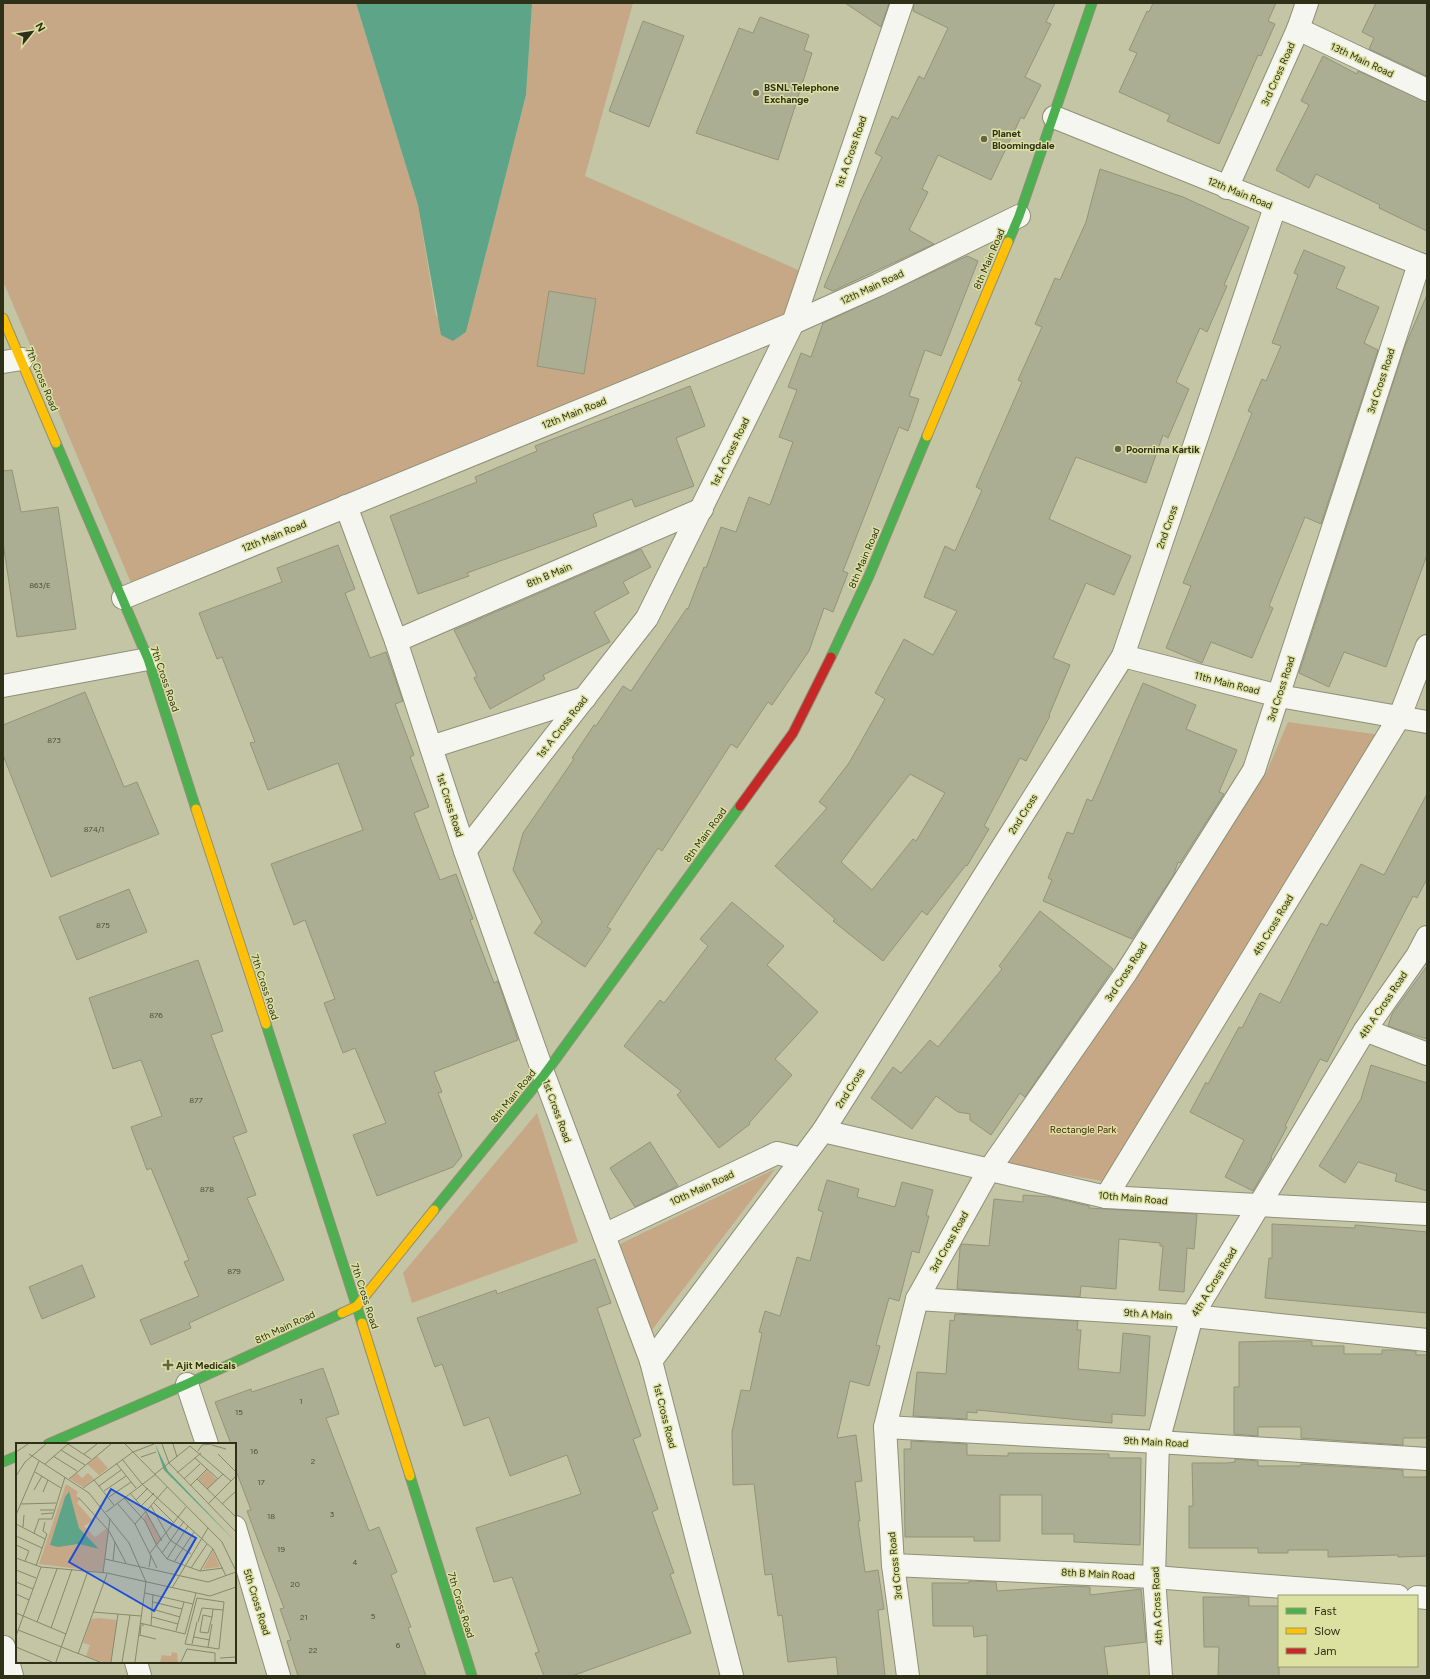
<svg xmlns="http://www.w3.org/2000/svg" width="1430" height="1679" viewBox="0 0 1430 1679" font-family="Figtree,sans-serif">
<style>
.green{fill:#c6a887}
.water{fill:#5ea488}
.building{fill:#acae94;stroke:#93957a;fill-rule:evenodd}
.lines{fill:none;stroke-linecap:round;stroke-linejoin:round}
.street-casing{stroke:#8f9076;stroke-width:24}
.fast-casing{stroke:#8f9076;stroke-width:11}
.slow-casing{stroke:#8f9076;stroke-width:11}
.jam-casing{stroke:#8f9076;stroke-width:11}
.street{stroke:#f6f6f1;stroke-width:22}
.fast{stroke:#4caf50;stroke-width:9}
.slow{stroke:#ffc107;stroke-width:9}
.jam{stroke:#c62828;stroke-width:9}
.poi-dot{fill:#626448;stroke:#dce1a2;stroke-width:1.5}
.labels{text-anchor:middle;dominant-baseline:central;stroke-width:3;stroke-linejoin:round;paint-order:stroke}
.number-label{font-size:8px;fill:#4e5037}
.street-label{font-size:10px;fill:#2e3017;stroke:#dce1a2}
.poi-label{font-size:10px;font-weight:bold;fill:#2e3017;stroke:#dce1a2;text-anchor:start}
.park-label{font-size:10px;fill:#46230c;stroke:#dce1a2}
.inset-road{fill:none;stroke:#87896c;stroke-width:1}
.view{fill:#1d4ed8;fill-opacity:0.15;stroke:#1d4ed8;stroke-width:2}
.inset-edge{fill:none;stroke:#2e3017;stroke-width:2}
</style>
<rect width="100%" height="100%" fill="#c3c5a4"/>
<g class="green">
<path d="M3 3H356L418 205 436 315 453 341 466 332 526 95 532 3H633L585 176 805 273 786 326 137 597 3 281Z"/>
<path d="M1288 722 1388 736 1240 962 1102 1181 1008 1164 1267 771Z"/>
<path d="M537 1113 578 1242 412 1303 403 1273Z"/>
<path d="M775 1169 652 1330 620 1244Z"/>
</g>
<path class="water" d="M356 3H532L526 95 466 332 453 341 441 335 418 205Z"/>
<g class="building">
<path d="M845 3H889L881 27Z"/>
<path d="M914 3H1055L1046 22 1051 24 1025 77 1041 85 1024 119 1021 117 991 180 938 155 922 189 928 192 909 230 934 244 833 291 824 287 862 198 882 157 875 153 892 116 898 119 919 76 924 79 948 28 913 11Z"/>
<path d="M1153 3H1276L1268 21 1275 24 1261 56 1258 55 1219 144 1167 121 1170 115 1119 92 1137 53 1129 50 1147 11 1149 12Z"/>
<path d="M1376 3H1427V76L1369 49 1374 38 1362 32Z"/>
<path d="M760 17 809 35 804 50 812 53 778 160 696 133 739 28 753 33Z"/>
<path d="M643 21 684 36 649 127 609 111Z"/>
<path d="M1323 56 1357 74 1358 71 1427 102V231L1379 208 1380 205 1316 174 1309 188 1276 170 1309 105 1301 101Z"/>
<path d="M1100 169 1183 197 1249 227 1224 285 1227 286 1207 332 1200 328 1176 382 1189 389 1168 438 1163 435 1146 483 1076 457 1049 519 1131 556 1114 595 1086 583 1053 658 1070 665 1049 715 1050 716 1026 761 1020 758 984 826 989 829 967 866 966 865 927 915 922 911 883 961 833 921 835 919 775 866 827 808 819 802 849 763 885 699 875 693 904 639 933 655 957 611 924 597 945 546 955 551 982 490 976 487 1022 382 1018 380 1042 327 1035 324 1055 278 1060 280 1086 222ZM910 774 945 793 916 841 913 839 872 890 841 862Z"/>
<path d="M1304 250 1345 267 1336 288 1379 307 1364 343 1378 350 1321 524 1305 517 1269 606 1273 608 1252 658 1211 642 1202 663 1166 648 1191 586 1183 583 1252 413 1248 411 1262 379 1266 381 1281 346 1272 343 1298 275 1294 273Z"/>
<path d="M967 256 978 261 941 356 925 350 909 396 919 399 908 431 899 427 843 571 848 573 833 612 824 608 809 651 772 705 768 702 737 748 731 744 662 851 658 848 630 891 607 927 611 929 585 967 534 933 542 922 513 870 523 833 574 759 572 758 594 725 596 726 623 686 631 691 687 608 688 609 704 567 706 568 721 527 736 532 749 497 770 505 793 442 779 437 797 390 788 387 801 353 811 357 823 323Z"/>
<path d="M549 291 596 299 584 374 537 366Z"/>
<path d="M1427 295V555L1386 667 1344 652 1329 687 1299 673 1405 346Z"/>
<path d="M690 386 705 426 676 438 694 486 635 507 632 499 593 514 597 526 467 573 469 576 418 594 390 516 477 482 475 477 537 451 535 446Z"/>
<path d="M12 470 21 512 58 507 76 629 17 637 3 542V471Z"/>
<path d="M338 545 355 589 345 593 370 658 386 652 403 701 395 704 414 755 410 757 429 807 414 813 440 880 456 874 473 919 470 920 494 983 498 981 518 1040 434 1072 442 1092 438 1093 462 1156 453 1167 377 1196 353 1135 386 1123 355 1048 343 1053 324 1003 335 999 305 920 294 925 271 864 363 830 338 763 268 790 250 743 255 742 222 657 217 659 199 613 282 582 277 568Z"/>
<path d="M641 549 651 567 623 582 629 593 594 612 610 642 543 675 545 679 490 709 474 678 477 676 454 630Z"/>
<path d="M1143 683 1196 705 1186 729 1237 750 1219 792 1224 794 1180 863 1178 862 1174 874 1132 939 1043 901 1052 880 1048 878 1067 832 1073 834 1087 799 1092 801Z"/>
<path d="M85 692 124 787 137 782 159 834 51 877 3 755V725Z"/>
<path d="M1427 794V879L1417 898 1413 896 1327 1062 1320 1059 1285 1126 1287 1127 1271 1157 1272 1158 1253 1191 1225 1177 1244 1140 1190 1112 1206 1082 1208 1084 1239 1027 1242 1028 1260 993 1280 1003 1321 923 1327 926 1361 864 1384 875Z"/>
<path d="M129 889 147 932 77 960 59 917Z"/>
<path d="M732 902 784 946 767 965 818 1012 775 1059 792 1075 749 1123 750 1124 719 1148 677 1095 681 1091 624 1046 660 1000 664 1003 708 946 700 939Z"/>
<path d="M1040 911 1113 969 1025 1097 1020 1093 991 1135 970 1120V1114L958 1112 936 1096 912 1129 871 1098 893 1067 901 1073 930 1040 938 1047 1002 969 999 966Z"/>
<path d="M198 960 223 1031 211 1035 247 1132 233 1137 256 1195 247 1198 284 1280 189 1323 191 1328 151 1345 140 1320 199 1296 184 1262 189 1260 151 1168 147 1170 131 1127 162 1116 141 1060 113 1069 89 998Z"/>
<path d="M1427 966V1039L1388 1026 1392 1014Z"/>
<path d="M1371 1065 1427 1083V1191L1395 1181 1397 1174 1358 1162 1345 1183 1319 1166 1361 1099Z"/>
<path d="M650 1142 678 1186 635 1207 610 1168Z"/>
<path d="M827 1180 859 1189 857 1197 895 1207 902 1182 933 1190 926 1216H929L919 1253 912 1251 899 1301 889 1298 876 1345 880 1346 869 1386 850 1381 837 1438 856 1435 862 1481 855 1482 860 1521H858L865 1572 878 1570 884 1609 878 1610 885 1676H838L836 1657 788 1662 782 1615 778 1616 772 1574 765 1575 754 1484 733 1485 732 1432 741 1390 750 1391 762 1333 759 1332 765 1311 780 1316 797 1257 810 1261 823 1212 818 1210Z"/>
<path d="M1023 1195 1051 1197 1089 1206V1208L1105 1209 1197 1214 1194 1249 1187 1248 1184 1292 1159 1290 1163 1246H1160V1243L1119 1239 1116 1289 1081 1286 1080 1297 957 1289 960 1248 962 1244 989 1246 994 1199 1023 1202Z"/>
<path d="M1272 1224 1355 1228V1225L1427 1232V1313L1265 1298 1269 1258H1272Z"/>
<path d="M595 1259 611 1303 597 1308 641 1436 633 1439 658 1509 652 1512 674 1573 670 1574 691 1633 572 1676H544L535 1653 539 1652 512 1577 494 1582 476 1528 581 1494 567 1455 510 1476 489 1417 464 1426 442 1364 435 1367 417 1318 496 1290 497 1294Z"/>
<path d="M82 1265 95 1297 42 1319 29 1287Z"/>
<path d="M955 1314 1078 1321 1077 1330H1081L1078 1369 1120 1373 1123 1333 1150 1336 1145 1416 1112 1414V1423L977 1410V1413L967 1412V1419L913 1416 917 1372 946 1374 950 1320 954 1321Z"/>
<path d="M1278 1341H1312V1346H1344V1354H1382V1350H1402L1416 1351V1355H1427V1438H1403V1445L1301 1438V1427H1258V1436L1234 1434V1387H1239V1342Z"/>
<path d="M323 1368 339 1414 326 1418 369 1531 379 1527 397 1572 391 1575 411 1627 408 1628 426 1676H298L287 1641 291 1640 280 1609 284 1608 256 1535 247 1511 251 1510 235 1468V1444H231L215 1402 251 1389 252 1392Z"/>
<path d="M911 1441 967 1444V1455L1008 1456V1453L1109 1454V1458H1141L1140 1545 1074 1542V1534H1042V1495H1000V1541H974V1537H905L904 1449H911Z"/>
<path d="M1235 1459 1258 1461V1466H1301V1464L1403 1470V1477H1427V1556L1398 1557V1555L1328 1557V1550H1288V1553H1258V1548H1189V1506H1193L1192 1463H1227L1235 1462Z"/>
<path d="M969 1581 996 1582 997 1591 1071 1586 1090 1587V1595L1141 1589 1146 1642 1104 1647 1108 1676H987V1635L974 1637 973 1626H933L932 1583H969Z"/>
<path d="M1203 1597H1249V1606H1279V1676H1218L1219 1647H1204Z"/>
</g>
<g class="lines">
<g class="street-casing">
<g id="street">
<path d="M1298 29 1427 90"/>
<path d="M1054 117 1427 267"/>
<path d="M1227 188 1298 29 1307 3"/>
<path d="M3 362 22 359"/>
<path d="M346 506 396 641 465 851 544 1075 651 1361 732 1676"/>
<path d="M123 598 793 323 878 285 1019 216"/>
<path d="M396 641 702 509"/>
<path d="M1123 656 1279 696 1427 722"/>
<path d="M3 686 148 659"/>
<path d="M431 747 585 698"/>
<path d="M465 851 647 618 793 323 902 3"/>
<path d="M1365 1030 1427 1054"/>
<path d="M823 1131 1106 1197 1427 1214"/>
<path d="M1106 1197 1400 716 1427 646"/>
<path d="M604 1235 777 1153 801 1159"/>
<path d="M917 1299 1192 1316 1427 1340"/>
<path d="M651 1361 823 1131 1123 656 1275 207"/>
<path d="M187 1384 207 1444"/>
<path d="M885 1427 1158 1442 1427 1459"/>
<path d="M235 1527 279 1676"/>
<path d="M893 1565 1154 1577 1398 1596"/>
<path d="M1417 1597 1427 1598"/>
<path d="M4 1647 12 1676"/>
<path d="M136 1662 140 1676"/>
<path d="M908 1676 893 1565 885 1427 917 1299 989 1170 1126 973 1254 770 1419 264"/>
<path d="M1161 1676 1154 1577 1158 1442 1192 1316 1365 1030 1417 956 1427 937"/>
</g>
</g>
<g class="fast-casing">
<g id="fast">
<path d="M1008 242 1019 216 1092 3"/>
<path d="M56 443 148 659 196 809"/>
<path d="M831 657 869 576 927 436"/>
<path d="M266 1024 362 1323"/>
<path d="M434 1210 544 1075 740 806"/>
<path d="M48 1444 187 1384 342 1313"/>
<path d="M3 1462 17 1456"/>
<path d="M410 1476 472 1676"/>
</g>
</g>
<g class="slow-casing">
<g id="slow">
<path d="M3 318 56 443"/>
<path d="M927 436 1008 242"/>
<path d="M196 809 266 1024"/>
<path d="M342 1313 357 1306 434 1210"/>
<path d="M362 1323 410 1476"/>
</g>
</g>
<g class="jam-casing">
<path id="jam" d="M740 806 793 733 831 657"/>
</g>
<use href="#street" class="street"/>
<use href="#fast" class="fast"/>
<use href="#slow" class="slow"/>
<use href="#jam" class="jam"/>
</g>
<g class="poi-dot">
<circle cx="756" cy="93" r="4"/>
<circle cx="984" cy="139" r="4"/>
<circle cx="1118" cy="449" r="4"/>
<path d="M166 1359h4v4h4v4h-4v4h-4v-4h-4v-4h4z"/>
</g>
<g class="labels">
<g class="number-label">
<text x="40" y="585">863/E</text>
<text x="54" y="740">873</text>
<text x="94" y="829">874/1</text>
<text x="103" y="925">875</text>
<text x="156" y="1015">876</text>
<text x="196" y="1100">877</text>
<text x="207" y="1189">878</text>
<text x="234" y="1271">879</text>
<text x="301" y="1401">1</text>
<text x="239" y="1412">15</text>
<text x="254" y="1451">16</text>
<text x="313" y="1461">2</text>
<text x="261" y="1482">17</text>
<text x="332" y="1514">3</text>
<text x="271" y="1516">18</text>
<text x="281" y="1549">19</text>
<text x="355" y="1562">4</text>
<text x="295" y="1584">20</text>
<text x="373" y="1616">5</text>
<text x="304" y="1617">21</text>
<text x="398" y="1645">6</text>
<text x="313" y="1650">22</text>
</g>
<g class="street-label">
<text transform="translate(1362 60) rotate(25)">13th Main Road</text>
<text transform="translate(1278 74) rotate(-66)">3rd Cross Road</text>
<text transform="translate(851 152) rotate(-71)">1st A Cross Road</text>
<text transform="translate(1240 193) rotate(22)">12th Main Road</text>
<text transform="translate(989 259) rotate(-67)">8th Main Road</text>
<text transform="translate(872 287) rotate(-25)">12th Main Road</text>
<text transform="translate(42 379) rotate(67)">7th Cross Road</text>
<text transform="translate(1381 381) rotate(-72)">3rd Cross Road</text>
<text transform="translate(574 413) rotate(-22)">12th Main Road</text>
<text transform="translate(730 452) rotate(-64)">1st A Cross Road</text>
<text transform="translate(1167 527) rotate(-71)">2nd Cross</text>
<text transform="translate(274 536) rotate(-22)">12th Main Road</text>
<text transform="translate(864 558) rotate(-67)">8th Main Road</text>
<text transform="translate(549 575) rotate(-23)">8th B Main</text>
<text transform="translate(165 679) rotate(71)">7th Cross Road</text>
<text transform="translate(1227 683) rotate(14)">11th Main Road</text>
<text transform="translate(1281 689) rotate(-72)">3rd Cross Road</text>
<text transform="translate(562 727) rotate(-52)">1st A Cross Road</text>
<text transform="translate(450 805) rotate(72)">1st Cross Road</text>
<text transform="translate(1023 814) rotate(-58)">2nd Cross</text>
<text transform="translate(705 835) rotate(-54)">8th Main Road</text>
<text transform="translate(1273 925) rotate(-59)">4th Cross Road</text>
<text transform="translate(1126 972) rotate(-57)">3rd Cross Road</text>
<text transform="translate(265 987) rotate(72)">7th Cross Road</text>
<text transform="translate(1383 1005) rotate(-56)">4th A Cross Road</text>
<text transform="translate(850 1088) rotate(-58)">2nd Cross</text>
<text transform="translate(513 1096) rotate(-51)">8th Main Road</text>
<text transform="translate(557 1111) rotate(70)">1st Cross Road</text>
<text transform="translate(702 1188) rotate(-25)">10th Main Road</text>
<text transform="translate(1133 1198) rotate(5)">10th Main Road</text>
<text transform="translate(949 1242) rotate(-61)">3rd Cross Road</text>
<text transform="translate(1214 1282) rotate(-59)">4th A Cross Road</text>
<text transform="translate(365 1296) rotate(72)">7th Cross Road</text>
<text transform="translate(1148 1314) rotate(4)">9th A Main</text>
<text transform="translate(285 1327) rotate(-25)">8th Main Road</text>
<text transform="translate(665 1416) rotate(76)">1st Cross Road</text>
<text transform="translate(1156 1442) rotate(3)">9th Main Road</text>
<text transform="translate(895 1566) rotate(-96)">3rd Cross Road</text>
<text transform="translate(1098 1574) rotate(3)">8th B Main Road</text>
<text transform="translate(257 1602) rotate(73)">5th Cross Road</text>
<text transform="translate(461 1605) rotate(73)">7th Cross Road</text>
<text transform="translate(1157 1606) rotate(-93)">4th A Cross Road</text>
</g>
<g class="poi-label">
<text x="764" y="87">BSNL Telephone<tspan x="764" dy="12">Exchange</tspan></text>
<text x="992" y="133">Planet<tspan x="992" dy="12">Bloomingdale</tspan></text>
<text x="1126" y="449">Poornima Kartik</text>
<text x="176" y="1365">Ajit Medicals</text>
</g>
<g class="park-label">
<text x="1083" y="1129">Rectangle Park</text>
</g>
</g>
<g transform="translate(16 1443)">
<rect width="220" height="220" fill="#c3c5a4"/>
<path d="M81 13 92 25 83 32 71 21ZM191 27 201 37 192 46 182 36ZM61 30 66 35 72 30 78 36 67 44 54 36ZM50 41 62 49 60 52 64 56 61 60 77 78 68 83 79 94 90 86 93 88 87 129 23 121ZM52 48 63 85 83 106 63 101 49 103 45 65ZM131 70 145 97 141 102 127 75ZM197 108 204 124 187 126ZM83 175 101 177 95 219H86L70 213 74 202 67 200 75 176ZM156 209 161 210 162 219H144L146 212 155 213Z" fill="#c6a887" fill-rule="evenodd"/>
<path d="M139 1 152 28 220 99 148 27ZM53 48 63 85 83 106 63 101 42 104 34 102 49 54Z" fill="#5ea488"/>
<path class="inset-road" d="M52 1 75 16M109 1 206 99 220 128M146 1 153 20 220 89M157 1 161 14M196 2 210 6M45 7 69 22M182 8 186 2 196 1M0 9 12 1M13 11 73 50 113 100 130 139 119 219M68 11 81 1M202 11 220 29M37 13 61 28M125 14 140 9M179 15 202 36M106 16 126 41 197 106 210 133M100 20 120 45M29 21 52 1M19 29 45 45M161 30 185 10M139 31 174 3 215 38M0 33 9 19 30 1M53 36 95 1M168 36 184 21M181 36 220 74M78 37 98 62M83 43 105 27M174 43 191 26M67 45 117 9 138 1M191 46 207 31M18 47 26 33M88 48 110 33M27 49 32 37M114 50 130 69 146 98M93 54 115 39M63 55 93 88 110 120M108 55 129 78 141 103 151 116 184 128 207 125M120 57 132 45M101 60 119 81 141 125M138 60 158 80M5 61 40 60M192 61 220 33M206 61 220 48M125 63 138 50M135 63 154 97 175 111M24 67H38M90 69 140 31M25 71 37 70M0 72 23 18M0 81 29 96M119 81 151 44M7 84 8 72M18 90 23 76H36L49 34M0 93 26 105M0 102 13 108 9 118M134 110 170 64M146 110 168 78M0 115 25 124 91 130 194 153 220 144M89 116 192 139 220 129M151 116 172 83M97 117 99 99M158 119 178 89M20 123 31 91 27 88 29 79M133 124 135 112M175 125 191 101M0 127 20 135M184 128 197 106M87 130 94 75M0 139 17 146M156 145 192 85M129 150 177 161M0 151 13 157M181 155 208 159 203 206 169 201ZM137 159 166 166M136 166 164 174M77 169 125 173M0 170 50 191M136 174 162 181M196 174 187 172 184 189 192 190 196 174 197 166M21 179 41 126M182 179 186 165 207 167M124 180 169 191 180 150M135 183 137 151M35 185 56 126M2 187 84 219M160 188 168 159M123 192 140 196M124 192 125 182H128M0 193 25 124M178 194 194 197M176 201 181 179M0 204 36 219M192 204 196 181M62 211 91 131M204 215 220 214M40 219 72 128M95 219 102 171M106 219 114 172M165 219 171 206 199 210V219"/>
<path class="view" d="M95 46 180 95 138 168 53 119Z"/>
<rect width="220" height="220" class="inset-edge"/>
</g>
<rect width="1430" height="1679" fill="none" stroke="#2e3017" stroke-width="8"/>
<rect x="1278" y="1595" width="140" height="72" fill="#dce1a2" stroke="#969a6a"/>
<rect x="1286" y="1608" width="20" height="6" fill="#4caf50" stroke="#969a6a"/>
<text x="1314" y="1615" font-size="12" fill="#2e3017">Fast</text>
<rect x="1286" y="1628" width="20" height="6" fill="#ffc107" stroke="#969a6a"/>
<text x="1314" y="1635" font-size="12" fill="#2e3017">Slow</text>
<rect x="1286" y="1648" width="20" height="6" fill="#c62828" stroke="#969a6a"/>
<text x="1314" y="1655" font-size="12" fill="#2e3017">Jam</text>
<g transform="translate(32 32) rotate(60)" stroke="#dce1a2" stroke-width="3" paint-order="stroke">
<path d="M0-3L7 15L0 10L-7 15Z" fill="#2e3017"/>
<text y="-6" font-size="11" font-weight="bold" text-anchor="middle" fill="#2e3017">N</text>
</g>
</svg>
